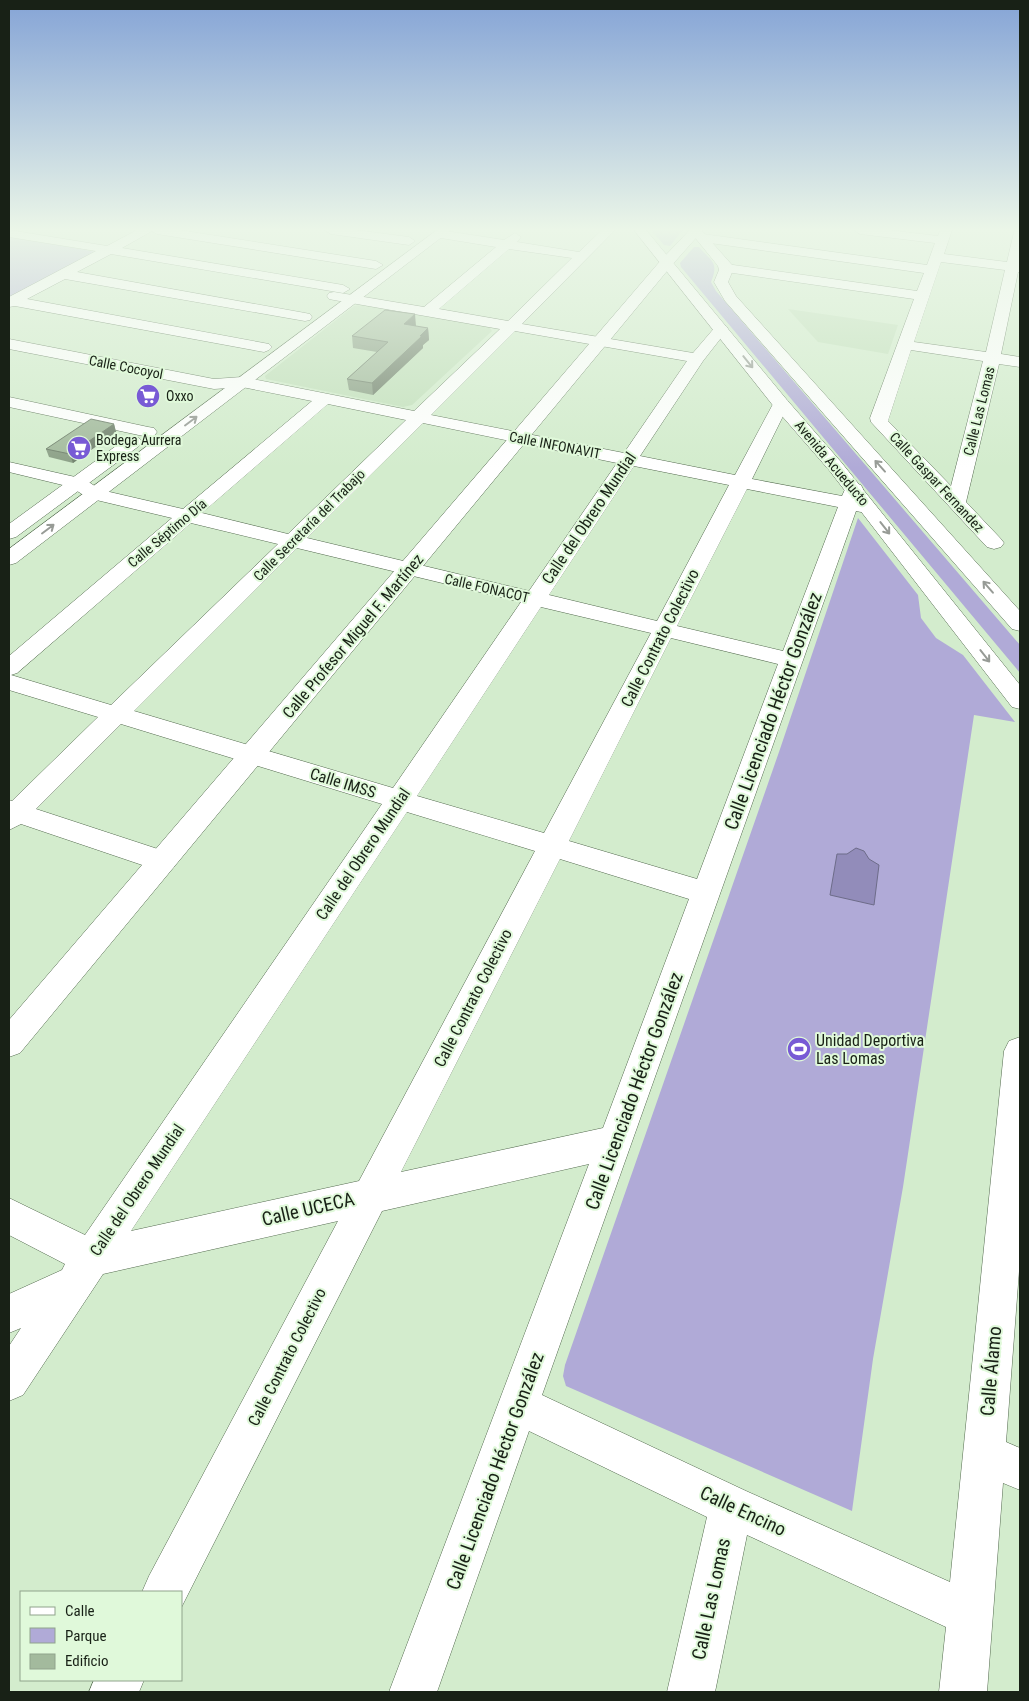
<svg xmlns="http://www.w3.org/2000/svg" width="1029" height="1701" viewBox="0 0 1029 1701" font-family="'Roboto Condensed',sans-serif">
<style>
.built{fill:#c3e0bc}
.green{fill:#b0aad7}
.water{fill:#928cba;stroke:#6d6c89}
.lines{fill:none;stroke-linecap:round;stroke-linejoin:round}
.street-casing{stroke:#546a4f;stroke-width:1}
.secondary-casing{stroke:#546a4f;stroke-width:1}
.primary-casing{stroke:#546a4f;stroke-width:1}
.street{fill:#fff;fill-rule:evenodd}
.secondary{fill:#fff;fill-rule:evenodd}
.primary{fill:#fff;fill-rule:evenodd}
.wall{fill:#8ca087}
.shaded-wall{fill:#72826e}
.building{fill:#a3ba9d;stroke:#72826e}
.oneway{stroke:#979b96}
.labels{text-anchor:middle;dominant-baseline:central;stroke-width:4;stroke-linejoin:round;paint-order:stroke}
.far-street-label{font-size:14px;fill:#182116;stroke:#e0f9da}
.far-poi-label{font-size:14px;fill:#182116;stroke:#e0f9da;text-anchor:start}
.street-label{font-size:16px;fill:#182116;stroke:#e0f9da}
.poi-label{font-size:16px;fill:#182116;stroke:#e0f9da;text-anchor:start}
.near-street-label{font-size:19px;fill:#182116;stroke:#e0f9da}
</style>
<rect width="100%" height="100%" fill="#d3eccd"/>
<g class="built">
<path d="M361 305 489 327 492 331 412 405 403 407 266 379 265 376 354 306Z"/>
<path d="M788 309 898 325 888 354 818 342Z"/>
</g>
<g class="green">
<path d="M651 230H683L670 246 664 245Z"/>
<path d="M9 236 96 252 9 298Z"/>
<path d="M694 247H699C712 262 719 262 711 282L716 291 1020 645V673L681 267 680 263Z"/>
<path d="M858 518 918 595 921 618 936 638 963 655 1015 722 974 715 903 1187 873 1359 852 1511 566 1386 563 1376 565 1365 779 752Z"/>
</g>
<path class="water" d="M856 848 864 851 869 859 879 865 874 905 830 895 837 854H847Z"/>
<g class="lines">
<g class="street-casing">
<g id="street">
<path d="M9 230 107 246 137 230H179L376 261 383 265 376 269 157 234 152 231 122 248 343 285 350 289 343 293 111 254 77 272 305 313 310 314 312 317 310 320 305 321 65 279 27 299 269 344 272 347 269 350 264 352 15 306 9 307V297L96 251 9 237Z"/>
<path d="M325 230H355L409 237 415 241 409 245 331 234Z"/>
<path d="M439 230 504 240 515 233 521 237 517 242 579 252 602 230H615L522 324 693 353 716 326H726L728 329 703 361 640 456 735 475 773 404 775 400H787L789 404 752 479 842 496 847 485 854 483 861 485 863 489 860 500 873 503 876 507 873 511 866 513 856 511 542 1395 746 1491 950 1582 1004 1051 1009 1041 1020 1037V1258L1006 1442 1020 1448V1490L1003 1483 987 1692H939L946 1627 747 1535 715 1692H667L707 1517 529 1431 437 1692H389L589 1164 382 1211 181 1608V1592H142L149 1576 338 1221 103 1274 23 1395 9 1401V1346L21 1328 9 1333V1294L62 1270 65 1264 9 1235V1198L85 1235 382 804 121 724 36 809 173 854 177 861 173 868 163 872 21 824 9 830V800L12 801 98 717 9 690V656L172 518 88 498 71 487 9 472V462L84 479 101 490 183 509 312 401 242 387 214 389 9 349V339L214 379 242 377 414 411 500 329 334 300 329 299 327 296 329 293 334 292 424 307 496 247 435 237 433 234 435 231ZM509 249 572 258 508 321 439 309ZM515 331 687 361 624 453 431 415ZM328 404 406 420 288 534 202 513ZM423 423 617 463 529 591 307 538ZM634 466 729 485 657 621 549 595ZM747 489 838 507 783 651 677 626ZM191 523 278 544 111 705 11 675 17 673ZM297 548 521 602 393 788 134 711ZM541 607 651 633 544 833 417 796ZM671 638 778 664 697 879 569 841ZM407 812 535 851 359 1181 131 1231ZM560 859 689 899 603 1128 401 1172Z"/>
<path d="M854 230H888L938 236 940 230H952L944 254 1007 262 1014 232 1015 230H1020V272H1018L1001 354 1020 357V367L999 364 966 502 1001 539 1004 543 1001 547 994 549 987 547 871 422 870 418 914 299 726 272 719 268 726 264 917 291 924 273 703 242 697 238 703 234 927 265 935 243 860 234ZM941 262 1005 270 986 352 914 342ZM911 350 983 361 951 486 888 421Z"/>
<path d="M9 397 148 427 154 428 157 432 154 436 148 437 9 407Z"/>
<path d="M94 1680H144L139 1692H89Z"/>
</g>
</g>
<g class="secondary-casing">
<g id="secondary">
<path d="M437 230H451L16 563 9 565V549Z"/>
<path d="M690 230H703L672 265 20 1053 9 1057V1020L662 259Z"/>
<path d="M133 437 139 438 142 442 139 446 16 537 9 539V524L127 438Z"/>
</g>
</g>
<g class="primary-casing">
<g id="primary">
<path d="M634 230H646L787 400 841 462 1020 685V709L1012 707 829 470 775 408Z"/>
<path d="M689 230H701L732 265 733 270 728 282 736 296 1020 611V631L1012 629 725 301 714 282 719 270 718 266Z"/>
</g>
</g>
<use href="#street" class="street"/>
<use href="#secondary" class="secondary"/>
<use href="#primary" class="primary"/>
</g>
<g class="wall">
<path d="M415 326 428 328 429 340 423 345V348L373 395 349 390 347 379 377 352 353 348 352 336 416 326Z"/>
<path d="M114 424 116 432 73 463 49 457 46 449Z"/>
</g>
<g class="shaded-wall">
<path d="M415 314 416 326 404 336V324Z"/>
<path d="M428 328 429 340 423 345V348L373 395 372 383Z"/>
<path d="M114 424 116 432 73 463 70 454Z"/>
</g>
<g class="building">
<path d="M385 310 415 314 404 324 428 328 420 336H422L372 383 347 379 388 342 352 336Z"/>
<path d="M91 419 114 424 70 454 46 449Z"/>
</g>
<defs><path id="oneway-shaft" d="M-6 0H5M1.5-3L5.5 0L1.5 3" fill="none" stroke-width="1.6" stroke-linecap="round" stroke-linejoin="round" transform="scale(1.25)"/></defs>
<g class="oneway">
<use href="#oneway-shaft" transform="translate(748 362) rotate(51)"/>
<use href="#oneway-shaft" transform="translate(191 421) rotate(-37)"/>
<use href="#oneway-shaft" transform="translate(880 466) rotate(-132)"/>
<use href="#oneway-shaft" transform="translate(885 528) rotate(52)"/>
<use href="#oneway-shaft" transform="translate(48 529) rotate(-37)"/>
<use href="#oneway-shaft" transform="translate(988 587) rotate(-131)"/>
<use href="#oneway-shaft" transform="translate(985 656) rotate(52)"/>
</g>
<linearGradient id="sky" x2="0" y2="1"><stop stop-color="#85a4d6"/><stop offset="0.49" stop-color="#ebf6e8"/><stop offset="1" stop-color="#ebf6e8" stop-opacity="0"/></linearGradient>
<rect width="1029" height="468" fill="url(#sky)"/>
<defs>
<g id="supermarket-disc" transform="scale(1.25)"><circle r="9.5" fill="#785ad5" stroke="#e0f9da"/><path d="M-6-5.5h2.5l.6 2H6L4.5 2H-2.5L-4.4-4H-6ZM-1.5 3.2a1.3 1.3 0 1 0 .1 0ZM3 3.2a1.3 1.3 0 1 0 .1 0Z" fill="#fff"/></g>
<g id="stadium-disc" transform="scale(1.25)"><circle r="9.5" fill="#785ad5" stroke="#e0f9da"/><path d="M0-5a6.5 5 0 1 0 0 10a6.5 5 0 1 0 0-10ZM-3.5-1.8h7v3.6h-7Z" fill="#fff"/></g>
</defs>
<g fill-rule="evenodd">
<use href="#supermarket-disc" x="148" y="396"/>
<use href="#supermarket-disc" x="79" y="448"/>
<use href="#stadium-disc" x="799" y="1049"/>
</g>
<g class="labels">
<g class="far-street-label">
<text transform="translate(126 367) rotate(11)">Calle Cocoyol</text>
<text transform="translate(979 411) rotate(-76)">Calle Las Lomas</text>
<text transform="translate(555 445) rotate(11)">Calle INFONAVIT</text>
<text transform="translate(832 463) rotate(50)">Avenida Acueducto</text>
<text transform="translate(937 482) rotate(47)">Calle Gaspar Fernandez</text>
<text transform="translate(309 525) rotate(-45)">Calle Secretaría del Trabajo</text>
<text transform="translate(167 533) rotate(-40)">Calle Séptimo Día</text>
<text transform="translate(487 588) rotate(13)">Calle FONACOT</text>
</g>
<g class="far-poi-label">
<text x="166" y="396">Oxxo</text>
<text x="96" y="440">Bodega Aurrera<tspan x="96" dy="16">Express</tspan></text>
</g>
<g class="street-label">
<text transform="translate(589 518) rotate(-56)">Calle del Obrero Mundial</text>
<text transform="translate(353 636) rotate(-50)">Calle Profesor Miguel F. Martínez</text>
<text transform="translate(660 638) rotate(-63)">Calle Contrato Colectivo</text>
<text transform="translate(343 783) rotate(17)">Calle IMSS</text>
<text transform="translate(363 854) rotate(-56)">Calle del Obrero Mundial</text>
<text transform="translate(473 998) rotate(-63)">Calle Contrato Colectivo</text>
<text transform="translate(137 1190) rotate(-56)">Calle del Obrero Mundial</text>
<text transform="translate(287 1357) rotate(-63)">Calle Contrato Colectivo</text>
</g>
<g class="poi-label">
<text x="816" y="1040">Unidad Deportiva<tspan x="816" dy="18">Las Lomas</tspan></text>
</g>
<g class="near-street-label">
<text transform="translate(773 711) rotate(-70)">Calle Licenciado Héctor González</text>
<text transform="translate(634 1091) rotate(-70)">Calle Licenciado Héctor González</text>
<text transform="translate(308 1209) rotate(-13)">Calle UCECA</text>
<text transform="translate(991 1371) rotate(-85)">Calle Álamo</text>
<text transform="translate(495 1471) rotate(-70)">Calle Licenciado Héctor González</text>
<text transform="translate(743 1511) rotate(25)">Calle Encino</text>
<text transform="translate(711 1599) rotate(-78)">Calle Las Lomas</text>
</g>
</g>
<rect width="1029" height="1701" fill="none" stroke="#182116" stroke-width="20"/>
<rect x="20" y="1591" width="162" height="90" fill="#e0f9da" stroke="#90a38c"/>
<rect x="30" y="1607" width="25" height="8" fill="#ffffff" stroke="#90a38c"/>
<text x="65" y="1616" font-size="15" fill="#182116">Calle</text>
<rect x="30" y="1628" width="25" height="15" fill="#b0aad7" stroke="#90a38c"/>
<text x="65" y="1641" font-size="15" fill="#182116">Parque</text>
<rect x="30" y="1654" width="25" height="15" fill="#a3ba9d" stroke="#90a38c"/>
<text x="65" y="1666" font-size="15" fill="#182116">Edificio</text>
</svg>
